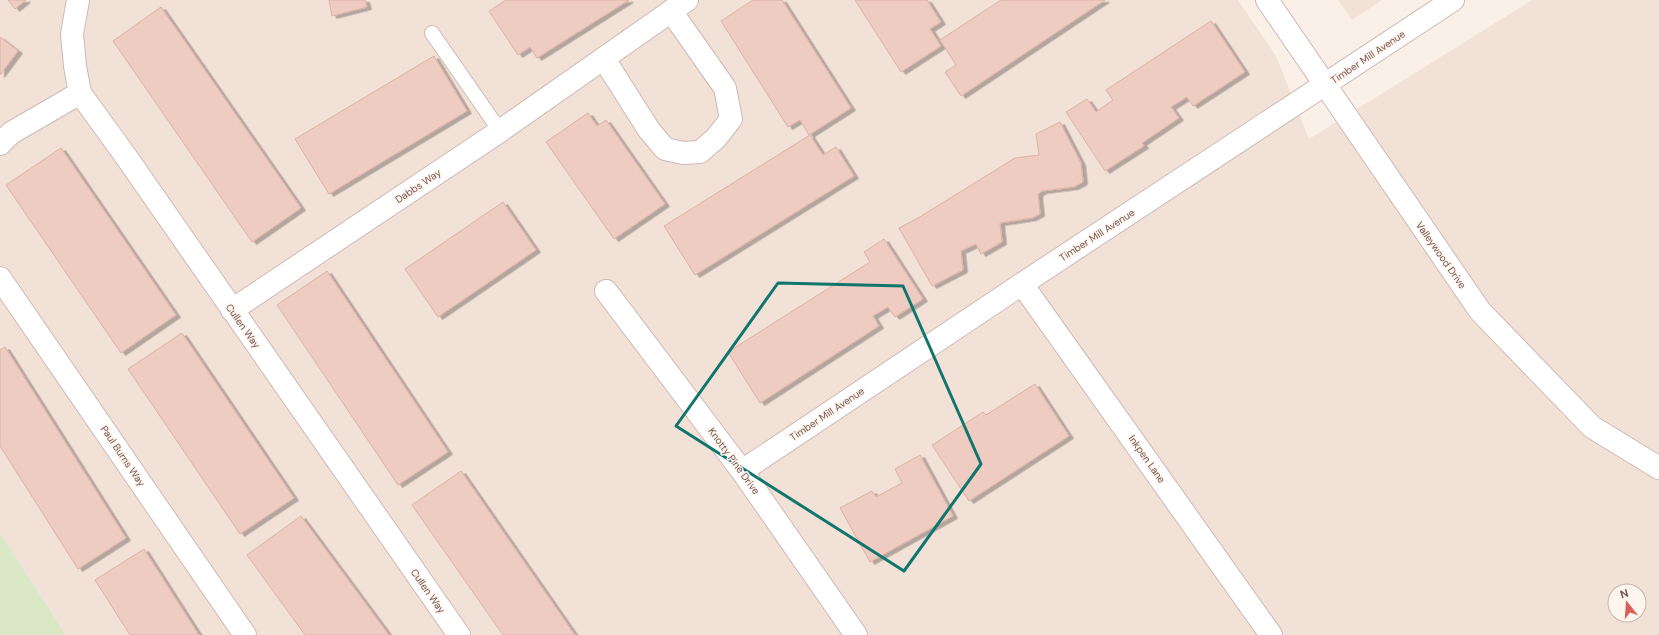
<svg xmlns="http://www.w3.org/2000/svg" width="1659" height="635" viewBox="0 0 1659 635" font-family="'DM Sans',sans-serif">
<style>
.residential{fill:#f2e1d7;fill-rule:evenodd}
.green{fill:#dae8c7}
.building{fill:#eeccc2;stroke:#dfb0a4;filter:url(#shadow)}
.lines{fill:none;stroke-linecap:round;stroke-linejoin:round}
.lane-casing{stroke:#ceb9b2;stroke-width:16}
.street-casing{stroke:#ceb9b2;stroke-width:24}
.lane{stroke:#fff;stroke-width:14}
.street{stroke:#fff;stroke-width:22}
.marked{fill:none;stroke:#0f766e;stroke-width:3;stroke-linejoin:round}
.labels{text-anchor:middle;dominant-baseline:central;stroke-width:3;stroke-linejoin:round;paint-order:stroke}
.street-label{font-size:10px;fill:#73554e;stroke:#fef5ee}
</style>
<defs>
<filter id="shadow"><feDropShadow dx="4.5" dy="2.5" stdDeviation="0" flood-color="#0004"/></filter>
</defs>
<rect width="100%" height="100%" fill="#fbf0e8"/>
<g class="residential">
<path d="M0 0H1238L1276 56 1309 139 1532 0H1659V635H66L0 533ZM1615 591H1639V615H1615Z"/>
<path d="M1338 0H1382L1352 20Z"/>
</g>
<path class="green" d="M0 533 66 635H0Z"/>
<g class="building">
<path d="M8 0H26L15 9Z"/>
<path d="M329 0H365L367 7 332 16Z"/>
<path d="M506 0H629L537 58 530 47 518 55 489 11Z"/>
<path d="M753 0H782L851 108 809 135 800 120 788 127 721 21Z"/>
<path d="M855 0H927L941 22 930 29 941 46 901 72Z"/>
<path d="M1001 0H1105L961 96 945 72 956 65 940 40Z"/>
<path d="M161 7 301 208 252 242 113 41Z"/>
<path d="M1211 21 1245 72 1193 106 1187 97 1171 107 1179 118 1142 143 1144 146 1105 171 1066 112 1087 99 1096 112 1113 100 1106 90Z"/>
<path d="M0 37 18 51 0 75Z"/>
<path d="M434 56 467 111 329 194 295 139Z"/>
<path d="M588 113 597 126 606 120 665 204 614 239 546 142Z"/>
<path d="M1060 122 1081 163 1083 182 1074 187 1042 191 1038 194 1040 214 1032 218 1000 223 1002 242 981 254 976 244 961 251 963 270 932 286 899 228 918 218 1015 158 1039 155 1036 134Z"/>
<path d="M810 135 823 155 836 147 854 176 695 275 664 226Z"/>
<path d="M61 148 176 315 121 353 6 185Z"/>
<path d="M503 202 536 250 438 317 405 269Z"/>
<path d="M884 239 923 299 895 317 888 307 873 316 879 326 760 403 728 352 870 262 864 252Z"/>
<path d="M327 271 448 452 398 485 277 305Z"/>
<path d="M182 333 294 498 240 534 128 369Z"/>
<path d="M5 347 126 538 78 569 0 446V350Z"/>
<path d="M1035 384 1069 436 969 501 932 445 983 412 986 415Z"/>
<path d="M920 455 953 516 870 562 840 508 872 491 876 497 902 483 895 469Z"/>
<path d="M461 471 575 635H503L412 505Z"/>
<path d="M301 516 389 635H305L247 555Z"/>
<path d="M144 549 199 635H130L95 580Z"/>
</g>
<g class="lines">
<g class="lane-casing">
<path id="lane" d="M432 33 500 131"/>
</g>
<g class="street-casing">
<g id="street">
<path d="M78 0 72 34 75 66 80 93 127 158 459 635"/>
<path d="M1267 0 1480 311 1592 427 1659 468"/>
<path d="M604 59 649 130 665 149 683 153 700 152 716 138 731 119 725 88 671 11"/>
<path d="M0 144 11 133 80 93"/>
<path d="M0 278 245 635"/>
<path d="M1022 284 1271 635"/>
<path d="M606 291 742 471 856 635"/>
<path d="M232 310 500 131 687 0"/>
<path d="M742 471 1022 284 1453 0"/>
</g>
</g>
<use href="#lane" class="lane"/>
<use href="#street" class="street"/>
</g>
<path class="marked" d="M778 283 903 286 981 464 904 571 676 426Z"/>
<g class="labels">
<g class="street-label">
<text transform="translate(1368 57) rotate(-34)">Timber Mill Avenue</text>
<text transform="translate(418 186) rotate(-34)">Dabbs Way</text>
<text transform="translate(1097 235) rotate(-33)">Timber Mill Avenue</text>
<text transform="translate(1441 255) rotate(55)">Valleywood Drive</text>
<text transform="translate(243 326) rotate(55)">Cullen Way</text>
<text transform="translate(827 414) rotate(-34)">Timber Mill Avenue</text>
<text transform="translate(123 456) rotate(56)">Paul Burns Way</text>
<text transform="translate(1147 459) rotate(55)">Inkpen Lane</text>
<text transform="translate(734 461) rotate(54)">Knotty Pine Drive</text>
<text transform="translate(428 591) rotate(55)">Cullen Way</text>
</g>
</g>
<g transform="translate(1627 603) rotate(343)"><circle r="19" fill="#fef5ee" stroke="#c6b5ae"/>
<path d="M0-3L7 15L0 10L-7 15Z" fill="#db5e57"/>
<text y="-6" font-size="11" font-weight="bold" text-anchor="middle" fill="#73554e">N</text>
</g>
</svg>
